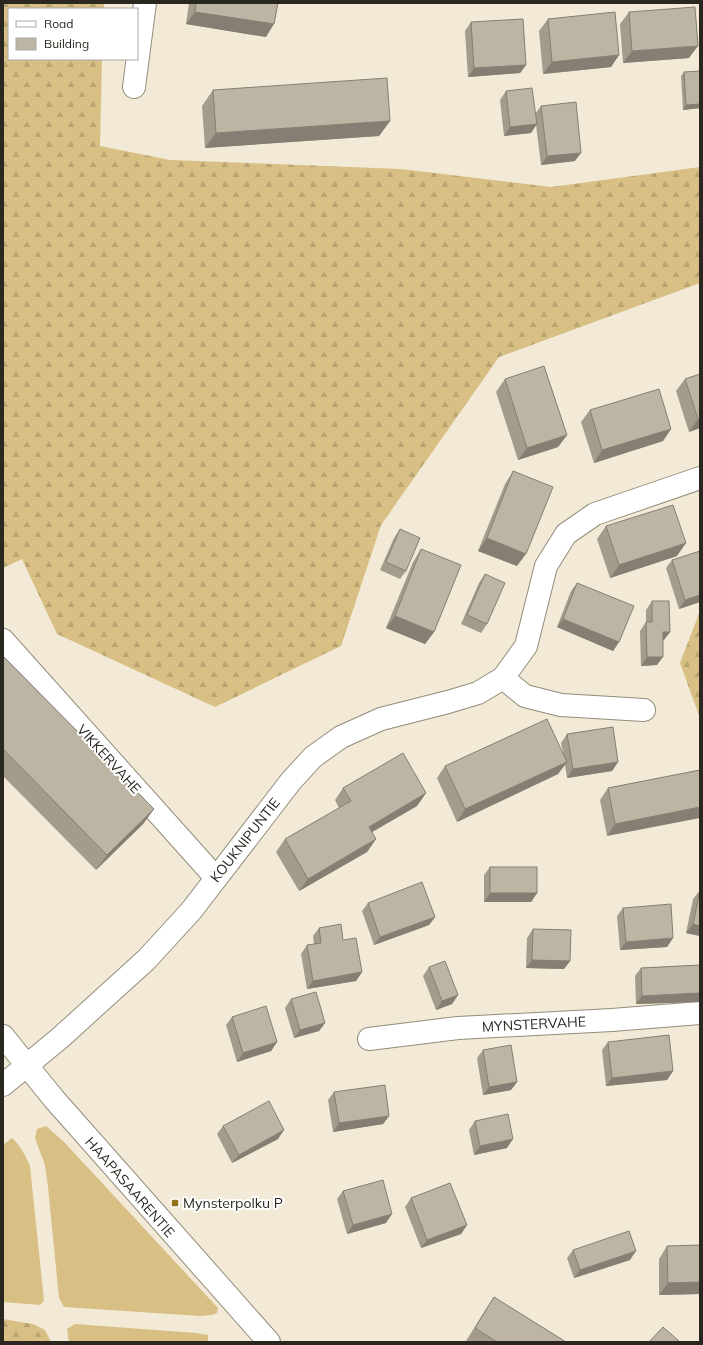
<svg xmlns="http://www.w3.org/2000/svg" width="703" height="1345" viewBox="0 0 703 1345" font-family="Mulish,sans-serif">
<style>
.grass{fill:#d8bf84}
.forest{fill:url(#forest-firs)}
.lines{fill:none;stroke-linecap:round;stroke-linejoin:round}
.street-casing{stroke:#938c7b;stroke-width:24}
.secondary-casing{stroke:#938c7b;stroke-width:24}
.street{stroke:#fff;stroke-width:22}
.secondary{stroke:#fff;stroke-width:22}
.wall{fill:#a39c8c}
.shaded-wall{fill:#847f72}
.building{fill:#bdb5a3;stroke:#847f72}
.poi-dot{fill:#94741b;stroke:#fff;stroke-width:1.5}
.labels{text-anchor:middle;dominant-baseline:central;stroke-width:4;stroke-linejoin:round;paint-order:stroke}
.street-label{font-size:14px;fill:#2a2720;stroke:#fff}
.poi-label{font-size:14px;fill:#2a2720;stroke:#fff;text-anchor:start}
</style>
<defs>
<pattern id="forest-firs" width="22" height="20" patternUnits="userSpaceOnUse"><rect width="22" height="20" fill="#d8bf84"/><path d="M5 1l3.5 6h-7zM16 11l3.5 6h-7z" fill="#baa472"/></pattern>
</defs>
<rect width="100%" height="100%" fill="#f2ead7"/>
<g class="grass">
<path d="M46 1126 64 1142 218 1308 217 1313 212 1315 200 1316 64 1307 59 1298 48 1187 45 1165 35 1138 37 1129Z"/>
<path d="M12 1138C21 1146 25 1155 30 1166L44 1301 40 1305 3 1302V1145Z"/>
<path d="M75 1324 196 1333 208 1335V1342H69L67 1329Z"/>
</g>
<g class="forest">
<path d="M3 3H104V9H9V59H102L100 146 170 160 401 169 551 187 700 167V283L499 357 381 525 341 646 215 707 57 634 22 559 3 568Z"/>
<path d="M700 611V718L680 663Z"/>
<path d="M3 1319 33 1324 45 1330 51 1342H3Z"/>
</g>
<g class="lines">
<g class="street-casing">
<g id="street">
<path d="M134 87 145 3"/>
<path d="M3 640 216 878"/>
<path d="M503 678 526 646 546 566 566 534 595 514 700 478"/>
<path d="M369 1039 458 1028 612 1020 700 1013"/>
<path d="M3 1085 60 1038 146 960 191 911 291 781 313 757 341 737 381 719 448 702 478 693 503 678 525 696 561 705 644 710"/>
</g>
</g>
<g class="secondary-casing">
<path id="secondary" d="M3 1036 54 1099 269 1342"/>
</g>
<use href="#street" class="street"/>
<use href="#secondary" class="secondary"/>
</g>
<g class="wall">
<path d="M189 3H278L266 37 186 24Z"/>
<path d="M629 12 689 58 623 63 620 24Z"/>
<path d="M548 19 619 55 611 67 543 74 539 31Z"/>
<path d="M471 22 526 65 520 73 468 77 465 31Z"/>
<path d="M684 72 700 108 683 110 681 76Z"/>
<path d="M213 90 390 121 379 136 205 148 202 106Z"/>
<path d="M506 91 535 114 541 106 575 161 541 165 536 125 531 133 504 136 500 100Z"/>
<path d="M700 374V428L689 432 676 391 685 379Z"/>
<path d="M505 379 567 435 558 447 518 460 496 392Z"/>
<path d="M590 410 671 429 663 441 594 463 581 422Z"/>
<path d="M513 471 517 566 478 551 505 484Z"/>
<path d="M606 526 677 556 610 578 597 539Z"/>
<path d="M400 529 406 571 400 579 380 570 394 538Z"/>
<path d="M421 549 434 632 425 644 386 628 413 562Z"/>
<path d="M672 560 700 602 679 609 666 568Z"/>
<path d="M485 574 487 624 481 633 461 624 479 583Z"/>
<path d="M577 583 619 642 613 651 557 627 571 591Z"/>
<path d="M652 601 670 632 663 640 657 665 641 666 640 631 646 622V610Z"/>
<path d="M3 656 154 809 143 824 96 870 3 776Z"/>
<path d="M567 734 618 762 612 771 567 778 565 765 558 774 457 822 437 778 445 766 563 752 561 743Z"/>
<path d="M700 770 607 836 600 800 608 788Z"/>
<path d="M343 788 426 793 417 806 372 832 376 839 367 852 299 891 276 852 285 839 339 808 335 800Z"/>
<path d="M490 867 537 893 531 902H484V875Z"/>
<path d="M700 890V936L686 933 693 899Z"/>
<path d="M368 903 435 917 429 925 374 945 362 911Z"/>
<path d="M623 908 673 938 667 947 620 950 617 916Z"/>
<path d="M319 928 343 940 362 972 356 981 307 989 301 954 307 945 314 944 313 936Z"/>
<path d="M533 929 570 961 564 969 526 968 527 938Z"/>
<path d="M700 965V1002L636 1004 635 976 641 968Z"/>
<path d="M429 967 458 995 452 1004 436 1010 423 976Z"/>
<path d="M291 999 325 1023 319 1031 294 1038 285 1008Z"/>
<path d="M232 1017 277 1042 271 1051 237 1062 226 1025Z"/>
<path d="M608 1042 673 1071 667 1080 606 1086 602 1050Z"/>
<path d="M483 1050 517 1082 511 1090 483 1095 477 1058Z"/>
<path d="M334 1092 389 1116 383 1124 333 1132 328 1100Z"/>
<path d="M475 1121 507 1148 474 1155 469 1130Z"/>
<path d="M223 1126 278 1139 232 1163 217 1134Z"/>
<path d="M343 1191 386 1223 347 1234 337 1199Z"/>
<path d="M411 1198 467 1225 461 1234 421 1248 405 1207Z"/>
<path d="M700 1245V1294L659 1295V1259L667 1246Z"/>
<path d="M573 1250 630 1260 574 1278 567 1258Z"/>
<path d="M494 1297 566 1342H468L466 1341 486 1309Z"/>
</g>
<g class="shaded-wall">
<path d="M195 12 274 24 266 37 186 24Z"/>
<path d="M698 46 689 58 623 63 632 51Z"/>
<path d="M619 55 611 67 543 74 552 62Z"/>
<path d="M526 65 520 73 468 77 474 68Z"/>
<path d="M700 104V108L683 110 686 105Z"/>
<path d="M390 121 379 136 205 148 216 133Z"/>
<path d="M537 124 531 133 504 136 510 127Z"/>
<path d="M581 153 575 161 541 165 547 156Z"/>
<path d="M698 419H700V428L689 432Z"/>
<path d="M671 429 663 441 594 463 602 450Z"/>
<path d="M567 435 558 447 518 460 527 448Z"/>
<path d="M487 538 526 554 517 566 478 551Z"/>
<path d="M686 543 677 556 610 578 619 565Z"/>
<path d="M700 595V602L679 609 685 600Z"/>
<path d="M395 616 434 632 425 644 386 628Z"/>
<path d="M563 619 619 642 613 651 557 627Z"/>
<path d="M663 632H670L664 640H657Z"/>
<path d="M647 657H663L657 665 641 666Z"/>
<path d="M567 762 558 774 457 822 465 809Z"/>
<path d="M618 762 612 771 567 778 573 769Z"/>
<path d="M426 793 417 806 360 839 369 827Z"/>
<path d="M700 807V818L607 836 615 824Z"/>
<path d="M154 809 143 824 96 870 107 855Z"/>
<path d="M376 839 367 852 299 891 308 879Z"/>
<path d="M490 893H537L531 902H484Z"/>
<path d="M435 917 429 925 374 945 380 937Z"/>
<path d="M693 924 700 926V936L686 933Z"/>
<path d="M673 938 667 947 620 950 626 942Z"/>
<path d="M532 960 570 961 564 969 526 968Z"/>
<path d="M362 972 356 981 307 989 313 981Z"/>
<path d="M700 993V1002L636 1004 642 996Z"/>
<path d="M458 995 452 1004 436 1010 442 1001Z"/>
<path d="M325 1023 319 1031 294 1038 300 1030Z"/>
<path d="M277 1042 271 1051 237 1062 243 1053Z"/>
<path d="M673 1071 667 1080 606 1086 612 1078Z"/>
<path d="M517 1082 511 1090 483 1095 489 1087Z"/>
<path d="M389 1116 383 1124 333 1132 339 1123Z"/>
<path d="M284 1130 278 1139 232 1163 239 1155Z"/>
<path d="M513 1139 507 1148 474 1155 480 1146Z"/>
<path d="M392 1214 386 1223 347 1234 353 1225Z"/>
<path d="M467 1225 461 1234 421 1248 427 1240Z"/>
<path d="M636 1251 630 1260 574 1278 580 1270Z"/>
<path d="M700 1282V1294L659 1295 668 1283Z"/>
</g>
<g class="building">
<path d="M196 3H278L274 24 195 12Z"/>
<path d="M695 7 698 46 632 51 629 12Z"/>
<path d="M615 12 619 55 552 62 548 19Z"/>
<path d="M523 19 526 65 474 68 471 22Z"/>
<path d="M700 71V104L686 105 684 72Z"/>
<path d="M387 78 390 121 216 133 213 90Z"/>
<path d="M532 88 537 124 510 127 506 91Z"/>
<path d="M576 102 581 153 547 156 541 106Z"/>
<path d="M544 366 567 435 527 448 505 379Z"/>
<path d="M700 374V419H698L685 379Z"/>
<path d="M659 389 671 429 602 450 590 410Z"/>
<path d="M513 471 553 487 526 554 487 538Z"/>
<path d="M673 505 686 543 619 565 606 526Z"/>
<path d="M400 529 420 538 406 571 386 562Z"/>
<path d="M421 549 461 565 434 632 395 616Z"/>
<path d="M700 551V595L685 600 672 560Z"/>
<path d="M485 574 505 583 487 624 467 615Z"/>
<path d="M577 583 634 606 619 642 563 619Z"/>
<path d="M652 601H669L670 632H663V657H647L646 622H652Z"/>
<path d="M3 656 154 809 107 855 3 749Z"/>
<path d="M547 719 567 762 465 809 445 766Z"/>
<path d="M613 727 618 762 573 769 567 734Z"/>
<path d="M403 753 426 793 369 827 376 839 308 879 285 839 351 801 343 788Z"/>
<path d="M700 770V807L615 824 608 788Z"/>
<rect x="490" y="867" width="47" height="26"/>
<path d="M422 882 435 917 380 937 368 903Z"/>
<path d="M700 890V926L693 924Z"/>
<path d="M671 904 673 938 626 942 623 908Z"/>
<path d="M341 924 343 940 356 938 362 972 313 981 307 945 321 943 319 928Z"/>
<path d="M533 929 571 930 570 961 532 960Z"/>
<path d="M445 961 458 995 442 1001 429 967Z"/>
<path d="M700 965V993L642 996 641 968Z"/>
<path d="M316 992 325 1023 300 1030 291 999Z"/>
<path d="M266 1006 277 1042 243 1053 232 1017Z"/>
<path d="M669 1035 673 1071 612 1078 608 1042Z"/>
<path d="M511 1045 517 1082 489 1087 483 1050Z"/>
<path d="M385 1085 389 1116 339 1123 334 1092Z"/>
<path d="M269 1101 284 1130 239 1155 223 1126Z"/>
<path d="M508 1114 513 1139 480 1146 475 1121Z"/>
<path d="M383 1180 392 1214 353 1225 343 1191Z"/>
<path d="M450 1183 467 1225 427 1240 411 1198Z"/>
<path d="M629 1231 636 1251 580 1270 573 1250Z"/>
<path d="M700 1245V1282L668 1283 667 1246Z"/>
<path d="M494 1297 566 1342H497L475 1328Z"/>
<path d="M663 1327 679 1341 678 1342H649Z"/>
</g>
<rect class="poi-dot" x="171" y="1199" width="8" height="8" rx="2"/>
<g class="labels">
<g class="street-label">
<text transform="translate(109 759) rotate(48)">VIKKERVAHE</text>
<text transform="translate(245 840) rotate(-52)">KOUKNIPUNTIE</text>
<text transform="translate(534 1024) rotate(-3)">MYNSTERVAHE</text>
<text transform="translate(130 1187) rotate(49)">HAAPASAARENTIE</text>
</g>
<g class="poi-label">
<text x="183" y="1203">Mynsterpolku P</text>
</g>
</g>
<rect width="703" height="1345" fill="none" stroke="#2a2720" stroke-width="8"/>
<rect x="8" y="8" width="130" height="52" fill="#ffffff" stroke="#aaa9a6"/>
<rect x="16" y="21" width="20" height="6" fill="#ffffff" stroke="#aaa9a6"/>
<text x="44" y="28" font-size="12" fill="#2a2720">Road</text>
<rect x="16" y="38" width="20" height="12" fill="#bdb5a3" stroke="#aaa9a6"/>
<text x="44" y="48" font-size="12" fill="#2a2720">Building</text>
</svg>
